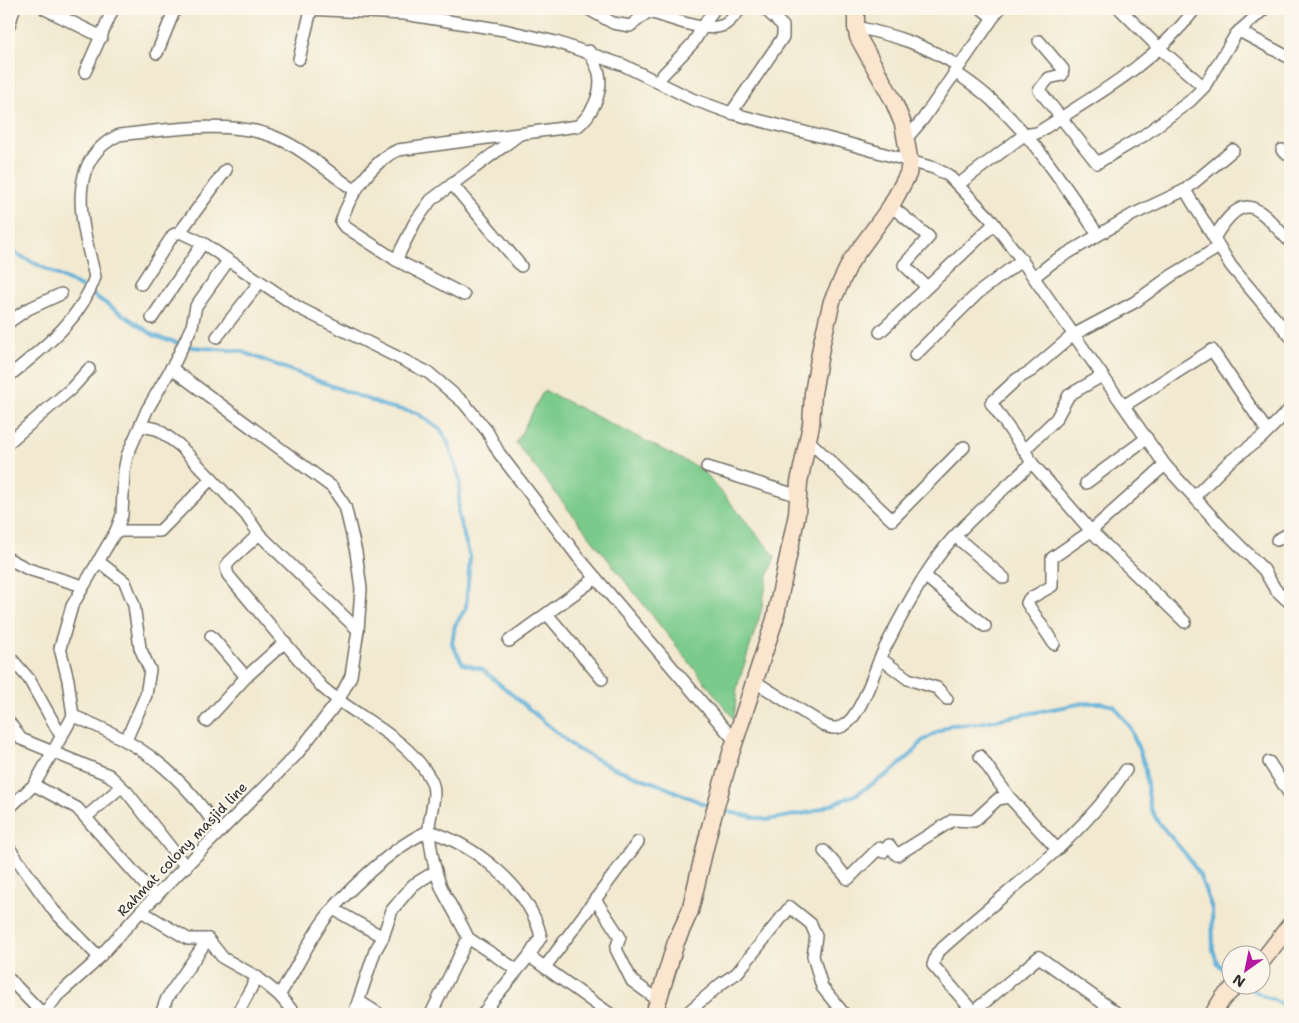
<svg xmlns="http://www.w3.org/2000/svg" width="1299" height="1023" viewBox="0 0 1299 1023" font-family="'Shantell Sans',sans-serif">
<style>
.green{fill:#7aca8b;stroke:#527a5b}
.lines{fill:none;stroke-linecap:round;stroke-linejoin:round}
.stream{stroke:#5cafd8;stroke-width:4}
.street-casing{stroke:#716e65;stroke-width:14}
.secondary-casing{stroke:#716e65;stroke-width:19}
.street{stroke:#fff;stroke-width:11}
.secondary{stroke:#fce5cf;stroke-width:16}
.labels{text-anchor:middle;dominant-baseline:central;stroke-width:4.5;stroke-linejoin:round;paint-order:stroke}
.street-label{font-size:14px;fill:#2b2b2b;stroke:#fbf7ec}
</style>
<rect width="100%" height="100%" fill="#fbf7ec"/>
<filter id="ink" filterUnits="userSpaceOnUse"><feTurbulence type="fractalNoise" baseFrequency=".02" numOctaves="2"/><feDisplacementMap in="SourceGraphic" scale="10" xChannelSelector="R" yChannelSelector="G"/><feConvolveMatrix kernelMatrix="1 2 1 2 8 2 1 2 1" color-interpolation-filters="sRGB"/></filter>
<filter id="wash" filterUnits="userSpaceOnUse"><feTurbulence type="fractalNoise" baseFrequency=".0096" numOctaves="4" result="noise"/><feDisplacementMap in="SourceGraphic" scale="20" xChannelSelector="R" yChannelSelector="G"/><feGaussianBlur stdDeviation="1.12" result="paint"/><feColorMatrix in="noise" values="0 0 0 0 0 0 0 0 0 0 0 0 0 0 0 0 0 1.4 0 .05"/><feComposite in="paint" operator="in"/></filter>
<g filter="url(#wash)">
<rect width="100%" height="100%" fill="#f2e9d0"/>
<path class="green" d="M544 390 703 470 775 556 767 579 761 612 737 687 734 719 516 443Z"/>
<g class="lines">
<g class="stream">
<path d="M9 250 81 287 155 336 192 347 240 351 385 406 417 413 441 430 448 443 460 480 458 515 470 557 466 608 455 625 452 644 463 664 482 669 575 748 611 767 660 785 711 807"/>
<path d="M720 810 767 820 812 812 855 795 891 772 913 753 922 741 950 725 974 724 1084 703H1101L1114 706 1130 727 1144 763 1150 807 1158 822 1189 858 1200 876 1212 909 1213 950 1218 964 1232 977"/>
<path d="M1245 986 1264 996 1290 1007"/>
</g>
</g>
</g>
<g filter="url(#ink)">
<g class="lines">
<g class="street-casing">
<g id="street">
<path d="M45 9 102 37"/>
<path d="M308 9 404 14 504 30 556 42 623 65 692 99 731 113 846 143 934 168 948 175 989 217 1018 255 1165 465 1224 530 1264 570 1275 589 1290 603"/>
<path d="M588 9 613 23 630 26 648 12C671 17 703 34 724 25 730 22 736 13 741 9"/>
<path d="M982 9 992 17"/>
<path d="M1120 9 1159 48 1204 87"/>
<path d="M9 26 14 9"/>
<path d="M856 27C893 35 926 45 958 66"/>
<path d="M1239 31 1290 58"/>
<path d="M1039 41 1063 69 1062 75 1049 78 1039 90 1097 163 1143 136 1190 101 1204 87 1236 34 1264 9"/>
<path d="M157 53 175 9"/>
<path d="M299 59 311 10"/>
<path d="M85 72 113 9"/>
<path d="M954 72C1014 108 1060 177 1098 235"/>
<path d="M657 81 693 43 714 9"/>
<path d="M731 113 783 37V26L765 9"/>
<path d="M907 138 923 119 999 9"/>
<path d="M1282 150 1290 156"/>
<path d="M452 184 521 266"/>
<path d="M959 184 1024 135 1037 133C1095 95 1152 66 1195 9"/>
<path d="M1185 190 1231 266 1290 336"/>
<path d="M891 206 929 237 904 265 927 287"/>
<path d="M180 232 203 243 299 308 429 373 464 403 487 431 499 453 578 557 735 741"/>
<path d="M1214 238C1246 186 1258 208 1290 242"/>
<path d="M396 260 415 222 431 200 520 134"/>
<path d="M1034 277 1053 262 1132 215 1185 190 1233 150"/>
<path d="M141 284 173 235 180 232 226 170"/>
<path d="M464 295 396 260 344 226 341 222C349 196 372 161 398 150L578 126C592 114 603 93 599 73 597 66 592 58 589 51"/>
<path d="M152 318 203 243"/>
<path d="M9 322 28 309 61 294"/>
<path d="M880 332 994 224"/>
<path d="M217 337 259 283"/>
<path d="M915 355 978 293 1022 260"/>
<path d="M9 376C43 348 80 321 95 277 84 230 61 162 119 135 164 130 235 119 277 138 306 150 330 174 356 191"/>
<path d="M1125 405 1212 350 1267 431"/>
<path d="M141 426 157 429 179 445 246 515 259 534 358 630"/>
<path d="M808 440 892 520 964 447"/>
<path d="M9 442 72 388 89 369"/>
<path d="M1026 453 991 403 1017 379 1031 371 1073 335 1135 302 1171 276 1219 247"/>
<path d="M1032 463 1091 531 1185 622"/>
<path d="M707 467 799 496"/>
<path d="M1086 483 1147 438"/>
<path d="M1195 496 1229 462 1261 438 1290 409"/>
<path d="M116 531H160L212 478"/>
<path d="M259 534 229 562 226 567 228 575 322 687C358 719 407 736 431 780 439 795 428 815 429 832 431 851 435 874 443 891 451 907 461 922 468 938L431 1014"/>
<path d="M955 536 1004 578"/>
<path d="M1277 540 1290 533"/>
<path d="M9 559 28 569 83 586"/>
<path d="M98 561 125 582 134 605 140 648 150 670 146 695 126 740"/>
<path d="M926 577 985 626"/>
<path d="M547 614 602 679"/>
<path d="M211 636 246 677"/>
<path d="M509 641 596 578"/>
<path d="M1054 644 1027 603 1029 599 1052 586V558L1091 531 1165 465"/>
<path d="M9 656 29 679 61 736"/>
<path d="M880 658 908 679 937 688 947 699"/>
<path d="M754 681 824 725C837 732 847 726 855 714 870 692 875 665 888 642 905 608 927 567 952 539 977 512 1005 488 1032 463L1026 453V448L1056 419 1069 395 1102 376"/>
<path d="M73 716C140 742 180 772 220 832"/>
<path d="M206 721 246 677 285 642"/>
<path d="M9 722 21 739 109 775 127 792 186 867"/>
<path d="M980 756 1009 797 1057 849"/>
<path d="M1269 762 1290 795"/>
<path d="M34 785 77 808 156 897"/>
<path d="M9 808 34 785 73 716 68 680 60 648 72 606 116 531 122 515 124 471 127 456 147 410 176 360 192 326 196 306 228 261"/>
<path d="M86 817 121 787"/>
<path d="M9 848 54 911 99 957"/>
<path d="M824 851 848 879 879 848 883 852 889 845 897 855 953 820 974 821 998 799 1009 797"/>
<path d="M595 899 620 937 616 949 632 981 658 1000"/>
<path d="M333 909 383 937"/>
<path d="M141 911 188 939H208L223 958 257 977 279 995 295 1014"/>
<path d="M468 938 517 970"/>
<path d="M529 956 610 1014"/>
<path d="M545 967 638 842"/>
<path d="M9 979 43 1014"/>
<path d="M279 995C295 972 306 946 322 923 343 893 396 844 429 831 475 845 530 888 541 937L529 956 493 1000 483 1014"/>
<path d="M360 1002 379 1014"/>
<path d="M973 1012 1039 957 1118 1014"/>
<path d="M44 1014 57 996 92 965 141 911 297 754 338 701 351 676 358 630 361 589 356 552 345 506 332 487 171 368"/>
<path d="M161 1014 167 998 208 939"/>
<path d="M237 1014 257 977"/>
<path d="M354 1014 375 951 383 937 392 910 413 885 436 871"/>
<path d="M686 1014 722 983 737 973 790 907 811 924 816 936 813 956 822 987 844 1014"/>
<path d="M975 1014 933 965 937 953C1001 894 1078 844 1126 770"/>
</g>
</g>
<g class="secondary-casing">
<g id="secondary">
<path d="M1262 961 1290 925"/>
<path d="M654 1014 676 942 690 911 710 827 731 753 775 619 797 514 799 482 811 425 813 393 822 342 832 301 851 261 891 206 908 174 910 163 903 124 893 100 858 37 856 27V9"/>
<path d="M1213 1014 1223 998 1236 986"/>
</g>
</g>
<use href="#street" class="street"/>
<use href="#secondary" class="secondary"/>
</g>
</g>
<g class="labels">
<g class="street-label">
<text transform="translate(182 849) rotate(-46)">Rahmat colony masjid line</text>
</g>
</g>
<rect width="1299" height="1023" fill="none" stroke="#fbf7ec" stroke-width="30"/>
<g transform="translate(1246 970) rotate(213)"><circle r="24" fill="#fbf7ec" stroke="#a8a59f"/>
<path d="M0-4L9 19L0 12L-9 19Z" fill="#b5179e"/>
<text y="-8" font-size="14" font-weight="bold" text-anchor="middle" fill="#2b2b2b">N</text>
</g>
</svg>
